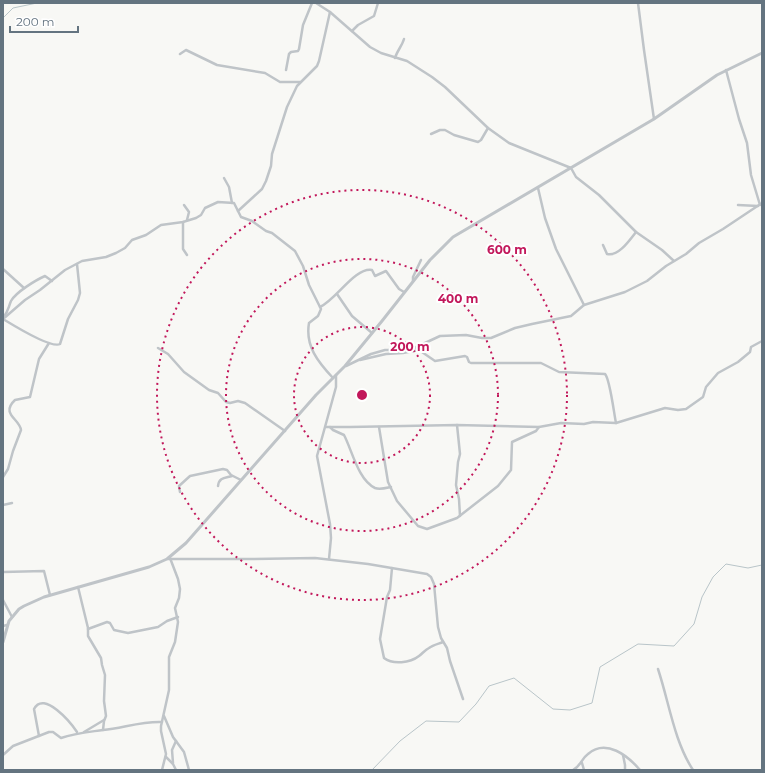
<svg xmlns="http://www.w3.org/2000/svg" width="765" height="773" viewBox="0 0 765 773" font-family="Montserrat,sans-serif">
<style>
.lines{fill:none;stroke-linecap:round;stroke-linejoin:round}
.stream{stroke:#b9c5c9;stroke-width:1}
.minor{stroke:#bfc4c8;stroke-width:2.5}
.tertiary{stroke:#bfc4c8;stroke-width:3}
.ring{fill:none;stroke:#c2185b;stroke-width:2;stroke-dasharray:2 4}
.centre{fill:#c2185b;stroke:#fff;stroke-width:2}
.ring-label{font-size:12px;text-anchor:middle;font-weight:bold;fill:#c2185b;stroke:#fff;stroke-width:4;stroke-linejoin:round;paint-order:stroke}
</style>
<rect width="100%" height="100%" fill="#f8f8f5"/>
<g class="lines">
<g class="stream">
<path d="M3 18 13 8 37 3"/>
<path d="M372 770 400 741 426 721 459 722 476 704 489 686 514 678 553 709 570 710 592 703 600 667 638 644 674 646 694 624 702 597 713 577 726 564 748 568 762 565"/>
</g>
<g class="minor">
<path d="M316 3 330 12 370 47 381 53 407 61 432 77 445 87 488 128 509 143 571 168 576 177 599 195 636 232 662 250 674 261"/>
<path d="M638 3 644 50 654 119"/>
<path d="M352 31 358 25 374 16 378 3"/>
<path d="M180 54 186 50 217 65 265 73 280 82H300"/>
<path d="M395 58C397 51 402 46 404 39"/>
<path d="M286 70 289 54 291 52 298 51 299 49 303 25 312 3"/>
<path d="M726 70 739 119 747 143 751 175 760 205"/>
<path d="M431 134 440 130H445L454 135 478 142 481 140 488 128"/>
<path d="M224 178 229 187 232 203"/>
<path d="M538 188 545 218 556 249 584 305"/>
<path d="M184 205 189 212 187 220"/>
<path d="M738 205 758 206"/>
<path d="M238 211 262 189 266 181 271 166 272 154 287 107 297 86 317 66 319 61 330 12"/>
<path d="M183 222V249L187 255"/>
<path d="M603 245 607 254C618 257 629 241 636 232"/>
<path d="M3 269 24 288"/>
<path d="M413 281V277L421 260"/>
<path d="M337 294 352 316 372 333"/>
<path d="M320 307C336 300 355 267 372 270L375 276 386 271 399 289 404 292"/>
<path d="M3 318C9 310 8 308 11 301 16 292 36 280 45 276L52 281"/>
<path d="M3 319 25 300 40 290 65 270 82 261 106 257 116 253 125 248 132 240 146 235 161 225 183 222 196 218 201 215 205 208 218 202 234 203 241 217 252 221 266 231 272 233 295 251 303 266 309 285 321 309 318 316 309 323C305 346 318 362 333 378"/>
<path d="M3 319C13 325 51 349 60 344L68 319 78 300 80 293 77 264"/>
<path d="M158 348 168 354 184 372 209 390 218 393 226 402 230 403 238 401 245 403 285 431"/>
<path d="M360 360 386 354 403 353 419 350 435 361 465 356 467 357 469 362 471 363H541L559 372 605 374C610 379 614 414 616 423"/>
<path d="M346 366 371 354 385 350H403L412 349 440 336 466 335 482 338H491L515 328 532 324 571 316 584 305 625 292 647 281 666 266 686 254 699 243 723 229 762 203"/>
<path d="M457 425 460 454 458 462 456 485 459 499 460 516"/>
<path d="M326 427H350L457 425 539 427 561 423 584 424 593 422 616 423 665 408 678 410 686 409 703 397 706 387 718 373 738 362 750 352 751 347 762 341"/>
<path d="M330 427 333 430 344 435C352 450 358 480 375 488 380 490 386 488 391 487"/>
<path d="M379 427 388 482 397 501 418 526 427 529 457 518 498 486 511 470 512 442 536 431 539 427"/>
<path d="M3 477 8 469 13 451 21 430C20 419 0 414 15 400L30 397 39 359 49 343"/>
<path d="M218 486C219 477 225 478 232 476"/>
<path d="M180 492 179 486 190 476 223 469 227 470 231 475 241 480"/>
<path d="M3 505 12 503"/>
<path d="M168 559H254L315 558 368 564 427 574 431 577 434 584 438 627 441 638 447 648 450 661 463 699"/>
<path d="M329 559 331 538 330 524 317 456 336 387V375"/>
<path d="M392 568 390 590 387 597 380 639 384 658C393 665 410 663 419 656 423 653 425 650 429 648 433 645 438 644 443 642"/>
<path d="M3 572 44 571 50 595"/>
<path d="M78 587 88 628V636L101 658 102 665 105 675 104 701 106 716 104 721 103 730"/>
<path d="M3 600 12 617"/>
<path d="M3 626 7 625"/>
<path d="M88 629 107 622 110 623 114 630 128 633 158 627 167 621 178 617"/>
<path d="M658 669C669 702 674 741 693 770"/>
<path d="M164 716 173 737 184 752 189 770"/>
<path d="M84 732 104 720"/>
<path d="M39 736 34 709C44 690 71 723 77 732"/>
<path d="M3 755 13 746 49 732H53L61 738C75 733 89 732 103 730 123 728 142 721 162 722"/>
<path d="M623 755 625 765V770"/>
<path d="M166 757 173 764 176 770"/>
<path d="M173 763 172 750 176 741"/>
<path d="M582 763 584 770"/>
<path d="M162 770 166 754 161 731V726L169 690V657L175 642 178 622 175 608 179 598 180 589 178 579 170 558"/>
<path d="M573 770C581 766 581 759 588 754 606 738 628 756 640 770"/>
</g>
<path class="tertiary" d="M3 642 9 621 19 609 24 606 44 597 149 567 167 559 186 543 316 395 345 366 382 321 430 260 453 237 654 119 717 75 762 53"/>
</g>
<g class="ring">
<circle cx="362" cy="395" r="68"/>
<circle cx="362" cy="395" r="136"/>
<circle cx="362" cy="395" r="205"/>
</g>
<circle cx="362" cy="395" r="6" class="centre"/>
<g class="ring-label">
<text x="507" y="254">600 m</text>
<text x="458" y="303">400 m</text>
<text x="410" y="351">200 m</text>
</g>
<rect width="765" height="773" fill="none" stroke="#647480" stroke-width="8"/>
<path d="M10 26v6h68v-6" fill="none" stroke="#647480" stroke-width="2"/>
<text x="16" y="26" font-size="12" fill="#647480" stroke="#ffffff" stroke-width="3" paint-order="stroke">200 m</text>
</svg>
